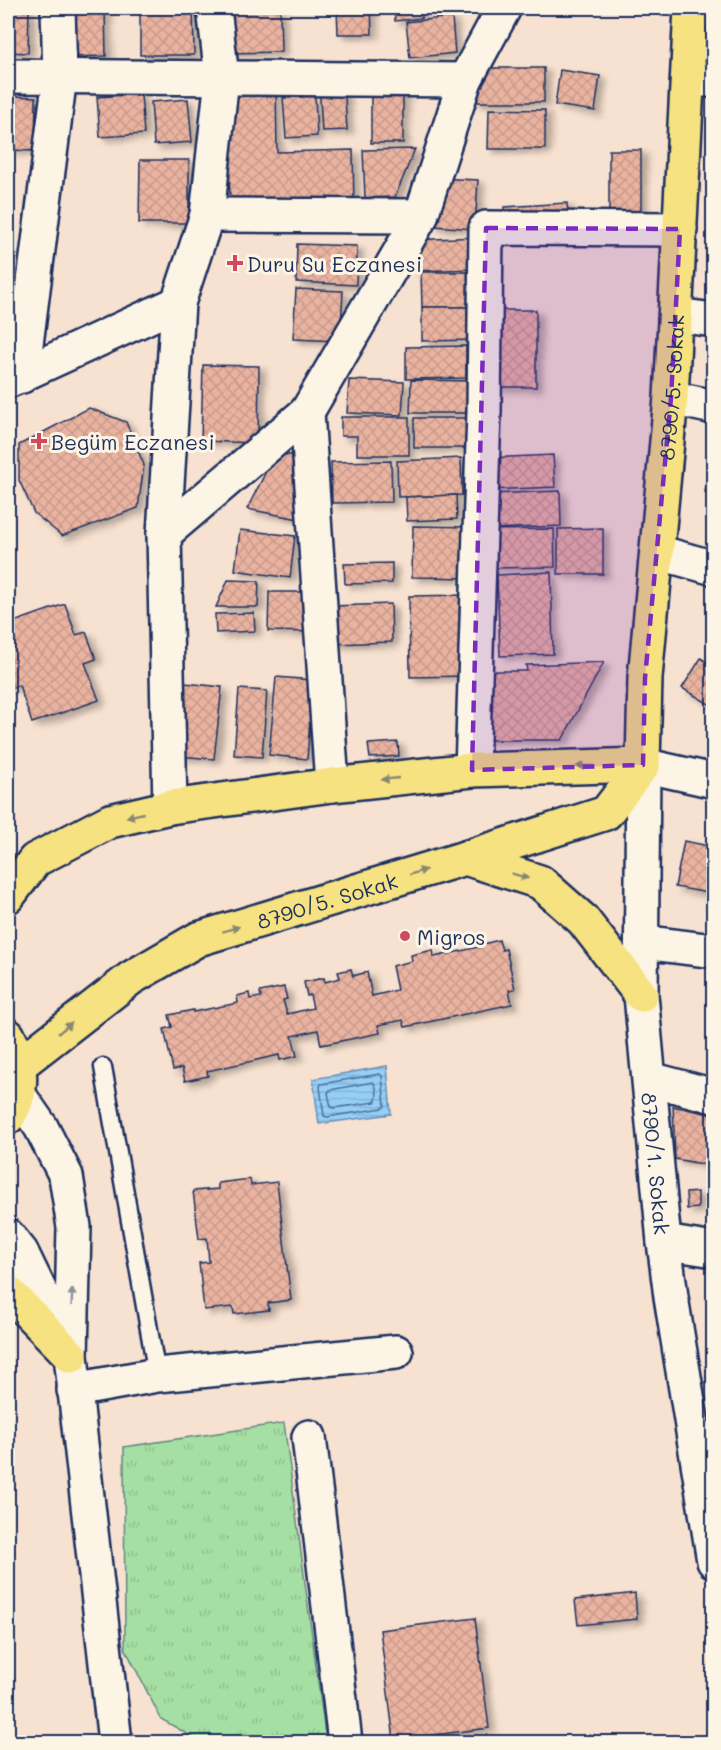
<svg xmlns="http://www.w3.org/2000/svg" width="721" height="1750" viewBox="0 0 721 1750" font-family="Mali,sans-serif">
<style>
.park{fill:url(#park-tufts);stroke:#608780;stroke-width:1.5}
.water{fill:url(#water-rules);stroke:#658fb9;stroke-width:1.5}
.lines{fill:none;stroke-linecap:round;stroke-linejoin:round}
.shore{stroke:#4c6f9b;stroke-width:1.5}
.building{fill:url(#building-cross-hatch);stroke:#1b2f5e;stroke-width:1.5;filter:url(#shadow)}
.lane-casing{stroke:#1b2f5e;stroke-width:21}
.street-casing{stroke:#1b2f5e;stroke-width:38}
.primary-casing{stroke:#1b2f5e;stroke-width:38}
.lane{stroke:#fcf5e5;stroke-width:16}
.street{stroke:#fcf5e5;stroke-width:33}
.primary{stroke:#f6e281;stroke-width:33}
.oneway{fill:#888870}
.oneway2{fill:#8c92a2}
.marked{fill:#7b2cbf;fill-opacity:0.2;stroke:#7b2cbf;stroke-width:4.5;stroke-dasharray:12 8;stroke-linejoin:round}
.poi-dot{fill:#d1495b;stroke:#fcf5e5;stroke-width:2}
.labels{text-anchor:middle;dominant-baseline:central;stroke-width:6;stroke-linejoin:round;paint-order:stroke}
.poi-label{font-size:21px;fill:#1b2f5e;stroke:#fcf5e5;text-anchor:start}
.street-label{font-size:21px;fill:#1b2f5e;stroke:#fcf5e5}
</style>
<defs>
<pattern id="park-tufts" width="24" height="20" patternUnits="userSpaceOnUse" patternTransform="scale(1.5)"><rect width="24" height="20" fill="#a6dfa3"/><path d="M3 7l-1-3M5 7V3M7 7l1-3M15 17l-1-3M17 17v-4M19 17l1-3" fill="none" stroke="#8ec08f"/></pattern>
<pattern id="water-rules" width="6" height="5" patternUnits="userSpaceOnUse" patternTransform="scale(1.5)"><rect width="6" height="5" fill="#96cff6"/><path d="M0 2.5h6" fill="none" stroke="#81b2d5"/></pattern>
<pattern id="building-cross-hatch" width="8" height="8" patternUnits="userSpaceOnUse" patternTransform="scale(1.5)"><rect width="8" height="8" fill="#eab3a0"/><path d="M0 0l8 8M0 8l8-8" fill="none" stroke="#c89a8c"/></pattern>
<filter id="shadow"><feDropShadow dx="6" dy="4" stdDeviation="3" flood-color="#0004"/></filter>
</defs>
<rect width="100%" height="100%" fill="#f7e1d0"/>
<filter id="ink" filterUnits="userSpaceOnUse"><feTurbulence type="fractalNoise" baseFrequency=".0167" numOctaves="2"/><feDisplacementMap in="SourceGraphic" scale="12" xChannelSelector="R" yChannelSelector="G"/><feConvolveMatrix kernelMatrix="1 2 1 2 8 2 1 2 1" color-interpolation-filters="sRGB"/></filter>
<g filter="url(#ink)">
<path class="park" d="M284 1423 326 1742H201L161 1719 125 1648 124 1447Z"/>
<path class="water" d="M387 1066 391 1114 319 1124 313 1079Z"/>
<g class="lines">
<g class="shore">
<path d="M380 1074 382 1076 385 1106 383 1108 327 1117 324 1116 320 1087 321 1084Z"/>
<path d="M373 1082C377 1086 378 1098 375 1102L334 1108 331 1107 328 1093 330 1090Z"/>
</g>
</g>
<g class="building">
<path d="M8 8H29L28 53 8 52Z"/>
<path d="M67 8H105L106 56 68 57Z"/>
<path d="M140 8H193L194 55H140Z"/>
<path d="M225 8H280L281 52 225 53Z"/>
<path d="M337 8H371L372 34H338Z"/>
<path d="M394 8H421L422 18 395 21Z"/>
<path d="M452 17 455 53 410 58 406 22Z"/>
<rect x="474" y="68" width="70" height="34"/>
<path d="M560 70 600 76 595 111 555 105Z"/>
<path d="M344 81 347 130 322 131 319 83Z"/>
<path d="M276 85 277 152 353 150 354 208 230 211 228 86Z"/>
<path d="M371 89 403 90V143H371Z"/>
<path d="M141 94 144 134 100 137 97 97Z"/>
<path d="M8 96 36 97 35 151 8 150Z"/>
<path d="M315 96 317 136 286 138 283 98Z"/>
<path d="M188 99 192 142 154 145 151 102Z"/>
<path d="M489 109 545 110V149H488Z"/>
<path d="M415 149 395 197 365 198 363 150Z"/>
<rect x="609" y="150" width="32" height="70"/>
<path d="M140 160H189V223H139Z"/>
<path d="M436 178 478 180 475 229 433 226Z"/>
<path d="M567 203 569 222 505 226 504 207Z"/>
<path d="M476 237 477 269 414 271 413 240Z"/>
<path d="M297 244 357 246 356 285 296 282Z"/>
<path d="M421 272H481L482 307H422Z"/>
<path d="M296 289 343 291 340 341 293 339Z"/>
<path d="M422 307H476L477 340 422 341Z"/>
<rect x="494" y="310" width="42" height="77"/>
<path d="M466 346V378L406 379V347Z"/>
<path d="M203 365 259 366 258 443 201 441Z"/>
<path d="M349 380 404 382 402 415 347 413Z"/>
<path d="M411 380 474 381V413H410Z"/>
<path d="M89 408 126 422 144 465 138 508 62 536 34 513 19 480V445Z"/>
<path d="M341 417H409V455H357V436H341Z"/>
<rect x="414" y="418" width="56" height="30"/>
<path d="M275 454 306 456 299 519 247 509Z"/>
<path d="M553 455 555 487 488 490 487 458Z"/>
<path d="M461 458 462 495 398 497 397 461Z"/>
<path d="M713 459H714V494L705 492Z"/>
<path d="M391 461 392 502 332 503 331 462Z"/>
<path d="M560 491 561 526 490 529 489 494Z"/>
<path d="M456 495 457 519 407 521 406 497Z"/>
<path d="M413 526 474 527 473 578 412 577Z"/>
<path d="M603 528V574H558V529Z"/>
<path d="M554 529 555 567 490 568 489 530Z"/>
<path d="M240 530 295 536 290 578 235 570Z"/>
<path d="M392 563V583L345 584 344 564Z"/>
<path d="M551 572 553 654 500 656 497 575Z"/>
<path d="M228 580 259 581 258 607H216Z"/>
<path d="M269 592H314V632L268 631Z"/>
<path d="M469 595 470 676 410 677 409 596Z"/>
<path d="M65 604 76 635 86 632 96 659 85 663 99 700 32 723 19 685 8 689V656H9L8 652V624Z"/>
<path d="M391 604 392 642 333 644 332 606Z"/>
<path d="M254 613 255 631 216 633 215 614Z"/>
<path d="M701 658 714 667V707L682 688Z"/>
<path d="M604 662 562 740H483V671H527L526 665Z"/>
<path d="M276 677 313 680 307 759 269 755Z"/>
<path d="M185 683 222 687 214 759 178 756Z"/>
<path d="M239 689 267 691 262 757 234 755Z"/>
<path d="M398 742 399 756 370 758 368 744Z"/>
<path d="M710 809H714V841H708Z"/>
<path d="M684 841 714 847V894L675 887Z"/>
<path d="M499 940 502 950 506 949 515 989 509 990 512 1004 405 1027 403 1020 378 1025 380 1033 321 1045 318 1030 292 1036 297 1056 280 1060 279 1055 207 1071 208 1076 185 1081 182 1068 173 1070 164 1029 172 1027 169 1015 193 1010V1012L238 1003 237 996 249 993 250 999 261 997 260 992 284 987 287 999 283 1000 287 1014 313 1008 310 995 307 996 304 982 324 978 325 982 340 978 338 972 351 969 353 976 367 972 372 996 397 990 392 966 412 961 411 955 433 950 434 957 479 947V945Z"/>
<path d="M714 992V1016L710 1015Z"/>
<path d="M673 1106 714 1115V1166L675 1159Z"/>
<path d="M712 1173H714V1243L708 1241Z"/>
<path d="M250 1179 251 1185 277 1182 291 1300 268 1303 269 1310 234 1314 233 1307 204 1310 199 1263 209 1262 207 1238 199 1239 193 1191 218 1189V1183Z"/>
<path d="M698 1192V1208L687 1209 686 1193Z"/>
<path d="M635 1593 637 1619 578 1625 575 1600Z"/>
<path d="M475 1618 489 1728 394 1740 380 1630Z"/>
</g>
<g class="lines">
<g class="lane-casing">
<path id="lane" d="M103 1067 157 1375"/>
</g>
<g class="street-casing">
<g id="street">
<path d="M8 76 465 80"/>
<path d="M688 80H714"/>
<path d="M207 215 421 216"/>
<path d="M676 315 714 320"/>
<path d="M22 376 60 76 58 8"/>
<path d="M8 381 178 303"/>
<path d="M671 398 714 407"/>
<path d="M307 412 332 785"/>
<path d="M164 534 307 412 421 216 465 80 504 8"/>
<path d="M657 552 714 568"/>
<path d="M472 770 484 412 486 228 680 229"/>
<path id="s1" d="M714 781 643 765 641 995 664 1242 671 1297 714 1561"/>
<path d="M170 807 164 534 178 303 207 215 222 78 214 8"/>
<path d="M642 942 714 951"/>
<path d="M650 1079 714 1096"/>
<path d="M18 1094 41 1127 66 1176 74 1227 71 1356 115 1742"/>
<path d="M8 1236 21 1252 69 1351"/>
<path d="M664 1242 714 1250"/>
<path d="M74 1390 157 1375 396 1352"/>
<path d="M309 1437 345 1742"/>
</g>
</g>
<g class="primary-casing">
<g id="primary">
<path d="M465 858 540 882 583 920 641 995"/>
<path d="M8 896 35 860 110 821 170 807 332 785 472 770 643 765"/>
<path d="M8 1036C22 1061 25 1092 8 1117"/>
<path id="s2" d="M19 1065 131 978 198 939 465 858 606 813 643 765 645 678 671 398 691 8"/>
<path d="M8 1292 71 1356"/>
</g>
</g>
<use href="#lane" class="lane"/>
<use href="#street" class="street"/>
<use href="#primary" class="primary"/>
</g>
<defs><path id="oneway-solid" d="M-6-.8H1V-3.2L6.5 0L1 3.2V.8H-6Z" transform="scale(1.5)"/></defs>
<g class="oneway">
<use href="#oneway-solid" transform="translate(585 766) rotate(179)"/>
<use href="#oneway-solid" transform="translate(390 779) rotate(174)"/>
<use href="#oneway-solid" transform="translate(135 815) rotate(167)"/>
<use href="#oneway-solid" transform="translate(418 872) rotate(-17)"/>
<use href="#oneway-solid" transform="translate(520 876) rotate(17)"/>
<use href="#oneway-solid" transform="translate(231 929) rotate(-17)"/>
<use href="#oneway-solid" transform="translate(65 1028) rotate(-39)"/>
</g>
<use class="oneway2" href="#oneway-solid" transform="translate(72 1297) rotate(-88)"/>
</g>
<path class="marked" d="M486 228 680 229 671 398 645 678 643 765 472 770Z"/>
<g class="poi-dot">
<path d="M232 254h6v6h6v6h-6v6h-6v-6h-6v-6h6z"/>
<path d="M36 432h6v6h6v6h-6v6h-6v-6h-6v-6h6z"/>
<circle cx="405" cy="936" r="6"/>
</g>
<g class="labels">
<g class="poi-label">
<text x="247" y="263">Duru Su Eczanesi</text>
<text x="51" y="441">Begüm Eczanesi</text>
<text x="417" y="936">Migros</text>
</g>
<g class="street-label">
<text stroke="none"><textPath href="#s2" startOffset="1086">8790/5. Sokak</textPath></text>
<text stroke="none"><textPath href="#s2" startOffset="354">8790/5. Sokak</textPath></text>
<text stroke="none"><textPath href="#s1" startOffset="472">8790/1. Sokak</textPath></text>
</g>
</g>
<rect width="721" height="1750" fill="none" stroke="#fcf5e5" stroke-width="30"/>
<rect x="15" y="15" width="691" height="1720" fill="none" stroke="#1b2f5e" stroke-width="2" filter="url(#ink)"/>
</svg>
